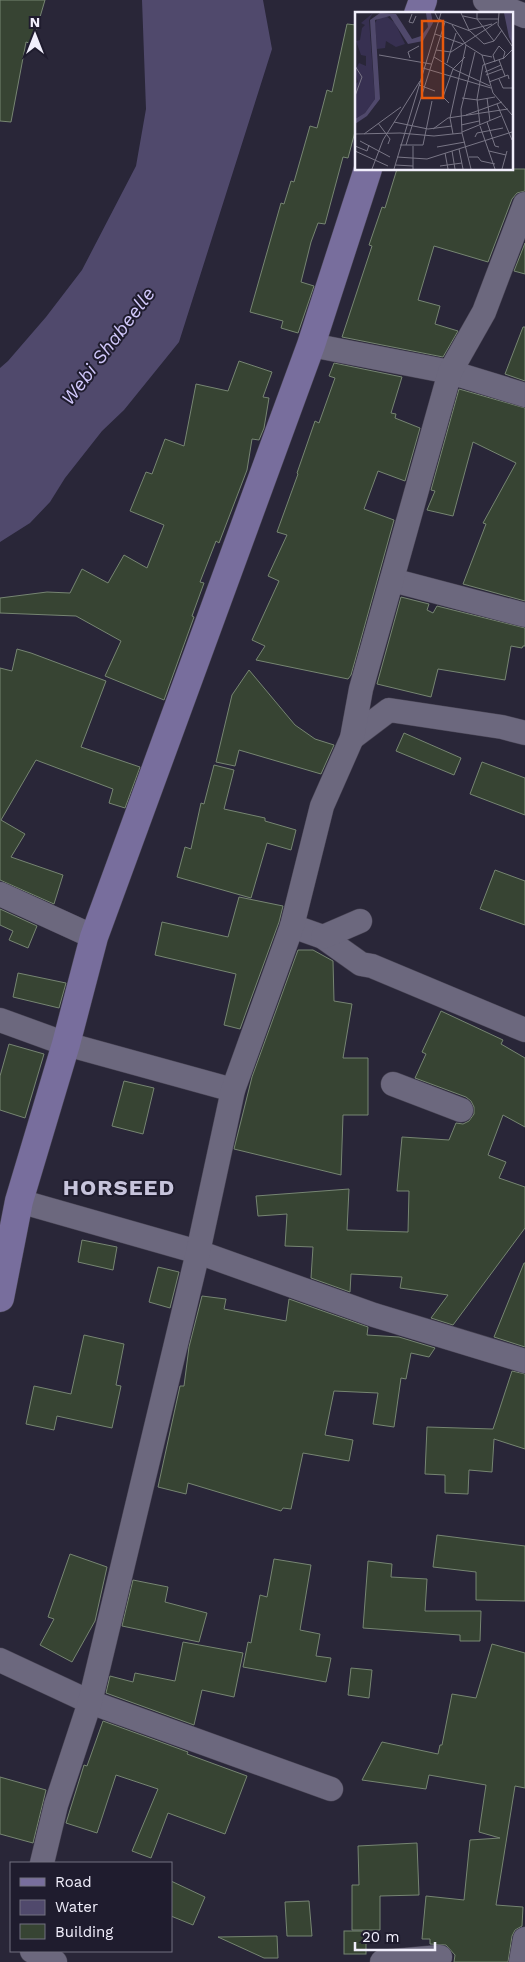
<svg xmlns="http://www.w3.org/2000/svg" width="525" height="1962" viewBox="0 0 525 1962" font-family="'Work Sans',sans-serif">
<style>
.water{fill:#50496c}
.building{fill:#374433;stroke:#768572}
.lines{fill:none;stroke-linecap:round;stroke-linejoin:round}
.street-casing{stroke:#484454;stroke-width:25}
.secondary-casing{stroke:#484454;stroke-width:29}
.street{stroke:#6c687e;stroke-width:24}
.secondary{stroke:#786e9d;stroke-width:28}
.labels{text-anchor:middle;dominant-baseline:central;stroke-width:4;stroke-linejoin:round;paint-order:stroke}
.water-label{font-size:19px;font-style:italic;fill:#d1c8fb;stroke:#1f1c2e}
.district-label{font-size:22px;font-weight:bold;letter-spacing:1px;fill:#c7c4dc;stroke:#1f1c2e}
.inset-road{fill:none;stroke:#797686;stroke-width:1}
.view{fill:#e8590c;fill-opacity:0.15;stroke:#e8590c;stroke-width:2.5}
.inset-edge{fill:none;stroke:#f1effc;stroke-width:2.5}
</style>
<rect width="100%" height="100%" fill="#292638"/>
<path class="water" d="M142 0H263L272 49 179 342 124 410 102 431 65 478 50 502 30 523 0 542V368L8 361 46 317 82 270 136 166 146 109Z"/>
<g class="building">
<path d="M0 0H45L32 44 26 42 11 122 0 121Z"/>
<path d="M347 24 356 25V128L348 158 343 157 325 224 318 223 311 242 301 282 314 286 298 333 281 328 283 321 250 312 281 203 284 204 291 181 294 182 310 126 317 128 327 90 332 92Z"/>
<path d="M397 169H525V191L517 193 512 199 488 262 434 246 418 300 440 306 435 324 458 331 443 357 342 337 372 246 369 245 382 207 385 208Z"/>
<path d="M525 243V274L514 271Z"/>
<path d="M523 327H525V381L505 374Z"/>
<path d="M239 361 272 372 263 397 269 398 264 428 259 440 252 439 247 470 219 543 216 541 200 582 204 583 192 616 194 617 164 700 105 676 121 641 76 616 0 613V598L47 592 70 593 82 569 108 583 124 555 147 568 164 525 130 511 146 472 152 474 165 439 184 446 196 384 228 391Z"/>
<path d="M334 363 402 377 391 413 396 414 395 418 420 428 405 481 378 471 364 509 394 520 351 675 348 679 256 660 265 646 252 640 279 581 268 576 287 535 277 532 298 474 297 473 315 421 319 423 335 378 329 376Z"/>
<path d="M459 389 525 408V601L463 584 486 524 483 523 516 463 473 442 453 516 427 510 435 491 431 490Z"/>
<path d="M401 597 429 604 427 610 433 613 437 606 525 628V646H523L522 648 511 646 505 680 438 669 431 697 377 684Z"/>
<path d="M17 649 31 653 106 681 81 747 140 767 125 808 109 803 113 789 36 760 1 820 25 834 11 857 63 875 54 904 0 880V668L12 671Z"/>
<path d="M249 670 295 725 315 739 334 745 321 774 239 750 235 766 216 762 232 695Z"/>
<path d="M404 733 461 758 454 775 396 751Z"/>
<path d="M482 762 525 778V815L470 794Z"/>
<path d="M214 765 234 770 224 809 265 818V821L296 830 291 850 267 843 251 898 177 877 185 847 191 849 201 803 204 804Z"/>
<path d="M495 870 525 881V925L480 909Z"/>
<path d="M239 897 283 906 279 922 240 1029 224 1025 236 974 155 955 162 922 228 937Z"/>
<path d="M0 909 37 926 28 948 9 940 13 931 0 925Z"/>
<path d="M298 950H313L333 961 334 1001 352 1004 343 1058H368V1115H343L341 1175 234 1149 252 1077Z"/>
<path d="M18 973 66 983 59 1008 13 997Z"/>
<path d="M441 1011 503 1040 501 1044 525 1058V1127L503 1115 488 1155 506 1162 499 1178 525 1187V1228L453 1325 431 1318 448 1295 400 1288 402 1277 351 1274 350 1292 311 1278 313 1247 285 1246 287 1214 258 1216 256 1196 349 1189 347 1230 408 1232 409 1191H397L402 1137 449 1140 456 1123 463 1124 469 1121 474 1114V1107L471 1101 466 1097 415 1078 426 1054 422 1052Z"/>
<path d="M9 1044 44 1054 25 1118 0 1110V1076Z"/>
<path d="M124 1081 154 1088 143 1134 112 1126Z"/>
<path d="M82 1240 117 1247 113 1270 78 1262Z"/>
<path d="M524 1263H525V1347L494 1337Z"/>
<path d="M158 1267 179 1272 170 1308 149 1302Z"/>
<path d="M202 1296 226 1299 224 1309 286 1321 289 1299 368 1327 367 1335 399 1337 435 1348 429 1357 411 1353 406 1379 401 1378 394 1427 373 1424 378 1393 334 1391 325 1435 353 1440 349 1461 303 1453 291 1509 283 1508 281 1511 188 1483 186 1494 158 1487 180 1386H184L189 1347Z"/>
<path d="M84 1335 124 1344 116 1385 121 1386 112 1428 57 1416 54 1430 26 1424 34 1386 71 1394Z"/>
<path d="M512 1371 525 1374V1449L494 1439 492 1472 469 1470 468 1494 445 1493V1475L425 1474 427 1427 493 1429Z"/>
<path d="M437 1535 525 1546V1601L476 1600V1572L433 1567Z"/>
<path d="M70 1554 107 1567 95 1621 72 1662 40 1645 54 1619 48 1617Z"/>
<path d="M274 1559 311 1565 300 1630 320 1634 316 1656 331 1658 326 1682 243 1667 248 1642 251 1643 260 1595 267 1597Z"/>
<path d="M368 1561 392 1564 391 1577 427 1579 425 1611H481L480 1641H460V1635L363 1628Z"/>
<path d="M133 1580 168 1587 165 1602 207 1613 199 1642 122 1626Z"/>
<path d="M183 1642 243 1653 234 1697 202 1690 194 1725 106 1693 110 1676 133 1682 135 1673 175 1681Z"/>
<path d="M492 1644 525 1653V1788L515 1786 496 1905 523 1907 522 1926 515 1930 512 1936 508 1962H454L455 1955 446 1945 430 1944V1939H422L426 1896 464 1900 470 1840 500 1838 479 1832 486 1785 429 1775 426 1789 362 1780 382 1742 438 1754 440 1745H442L452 1694 476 1698Z"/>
<path d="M351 1668 372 1670 369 1698 348 1695Z"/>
<path d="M103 1721 188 1752 187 1754 247 1776 225 1834 168 1813 151 1858 132 1851 158 1789 116 1775 97 1833 66 1823 84 1765 87 1766Z"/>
<path d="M0 1777 46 1790 33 1843 0 1834Z"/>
<path d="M417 1843 419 1895 380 1896V1930H352V1885H359L358 1846Z"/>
<path d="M171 1881 205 1897 193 1925 171 1916Z"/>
<path d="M309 1901 312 1936H287L285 1902Z"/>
<rect x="344" y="1931" width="22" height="23"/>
<path d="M277 1936 278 1958H264L218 1937Z"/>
</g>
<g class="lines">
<g class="street-casing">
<g id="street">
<path d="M485 0 525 16"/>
<path d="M311 345 450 372 525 395"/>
<path d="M392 580 525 615"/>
<path d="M352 738 389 710 502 727 525 733"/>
<path d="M0 894 94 937"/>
<path d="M292 926 323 937 361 964 372 966 525 1030"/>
<path d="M323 937 360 921"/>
<path d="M0 1020 66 1044 233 1090"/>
<path d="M393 1084 461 1110"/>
<path d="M19 1201 198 1252 374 1315 525 1361"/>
<path d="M0 1660 90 1702 331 1789"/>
<path d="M42 1863 56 1805 90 1702 198 1252 233 1090 292 926 322 806 352 738 361 689 450 372 484 312 525 204"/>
<path d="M32 1951 55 1962"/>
<path d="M382 1962 440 1957"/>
<path d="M521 1962 525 1939"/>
</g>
</g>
<g class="secondary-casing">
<g id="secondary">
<path d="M418 14 423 0"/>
<path d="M0 1298 19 1201 66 1044 94 937 311 345 368 169"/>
</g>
</g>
<use href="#street" class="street"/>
<use href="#secondary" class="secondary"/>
</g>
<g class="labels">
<g class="water-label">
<text transform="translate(108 346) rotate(-53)">Webi Shabeelle</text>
</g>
<g class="district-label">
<text x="119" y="1187">HORSEED</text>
</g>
</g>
<g transform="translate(355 12)">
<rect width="158" height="158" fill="#292638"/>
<path d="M18 1 14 8 20 87 10 101 0 107V72L3 70 0 59 4 51 11 54V44L6 43 1 29 5 28 7 16 10 13 6 11ZM31 4 40 11 50 32 41 35 31 29 30 36 22 37 20 11 23 6Z" fill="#373051"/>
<path d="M25 1 41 2 57 27 66 24 73 15 71 1H76L78 11 68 29 53 32 35 4 20 8 25 87 12 104 0 112V107L10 101 20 87 15 8ZM149 1H156L157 31 154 25Z" fill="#50496c"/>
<path class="inset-road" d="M80 1 83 7 115 19 129 32 139 29 147 18M106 1 114 18M144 1 143 13 157 34M57 2 54 10 58 11 61 4M108 4 122 7V1M97 13 111 33 127 43 137 45M114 18 137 12M80 22 108 32M139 29 122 7H143M81 38 96 40M96 40 142 10M24 43 76 52M127 43 138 81 157 103M79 45 99 57M55 46 53 40 64 34M144 48 150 64M140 50 138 43 144 34 150 40 148 47M92 51 101 21M128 53 149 46 157 38M0 54 7 65 0 84M68 56 136 76M98 57 135 74M130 60 146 53M131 63 147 57M144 67 148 76H157M134 70 153 63 154 67M64 73 80 79M107 86 123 88 140 85M132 86 135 109M94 91 88 85 98 57 110 45M142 92 157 128M111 103 147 90M39 110 73 117 97 114M132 110 140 134 144 135M23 111 35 127 33 132M106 113 124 109M125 113 122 87 128 53M125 114 140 157M78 117 93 106 153 97M107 120 146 104M0 122 45 121 79 124 107 121M9 122 46 95M98 122 95 106 111 33M120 125 122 121 148 116M138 126 157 120M5 129 35 145M45 133H68L77 89M51 133 90 10M0 134 12 139 14 133M82 135 110 130M104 137 108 157M0 139 33 154M97 139 100 157M134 139 151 143M90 141 93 157M42 145 72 147 138 126M114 145H123L126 149 140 152M40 153 58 154M85 154 107 151M17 157 28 128 65 69M39 157 86 1M58 157V134M116 157 107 121 106 97 120 40M147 157 152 139"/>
<path class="view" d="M67 9H88V86H67Z"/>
<rect width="158" height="158" class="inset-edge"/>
</g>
<rect x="10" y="1862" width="162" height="90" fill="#1f1c2e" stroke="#737080"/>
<rect x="20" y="1878" width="25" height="8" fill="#786e9d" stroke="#737080"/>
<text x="55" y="1887" font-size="15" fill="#f1effc">Road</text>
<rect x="20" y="1900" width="25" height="15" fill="#50496c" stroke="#737080"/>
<text x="55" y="1912" font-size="15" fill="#f1effc">Water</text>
<rect x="20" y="1924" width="25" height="15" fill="#374433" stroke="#737080"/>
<text x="55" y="1937" font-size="15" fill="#f1effc">Building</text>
<g transform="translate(35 35)" stroke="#1f1c2e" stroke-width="4" paint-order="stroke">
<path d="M0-4L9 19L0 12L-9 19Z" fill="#f1effc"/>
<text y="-8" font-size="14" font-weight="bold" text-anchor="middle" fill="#f1effc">N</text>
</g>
<path d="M355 1942v8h80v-8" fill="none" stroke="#f1effc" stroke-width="2.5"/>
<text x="362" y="1942" font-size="15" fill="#f1effc" stroke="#1f1c2e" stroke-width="4" paint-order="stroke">20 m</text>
</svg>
